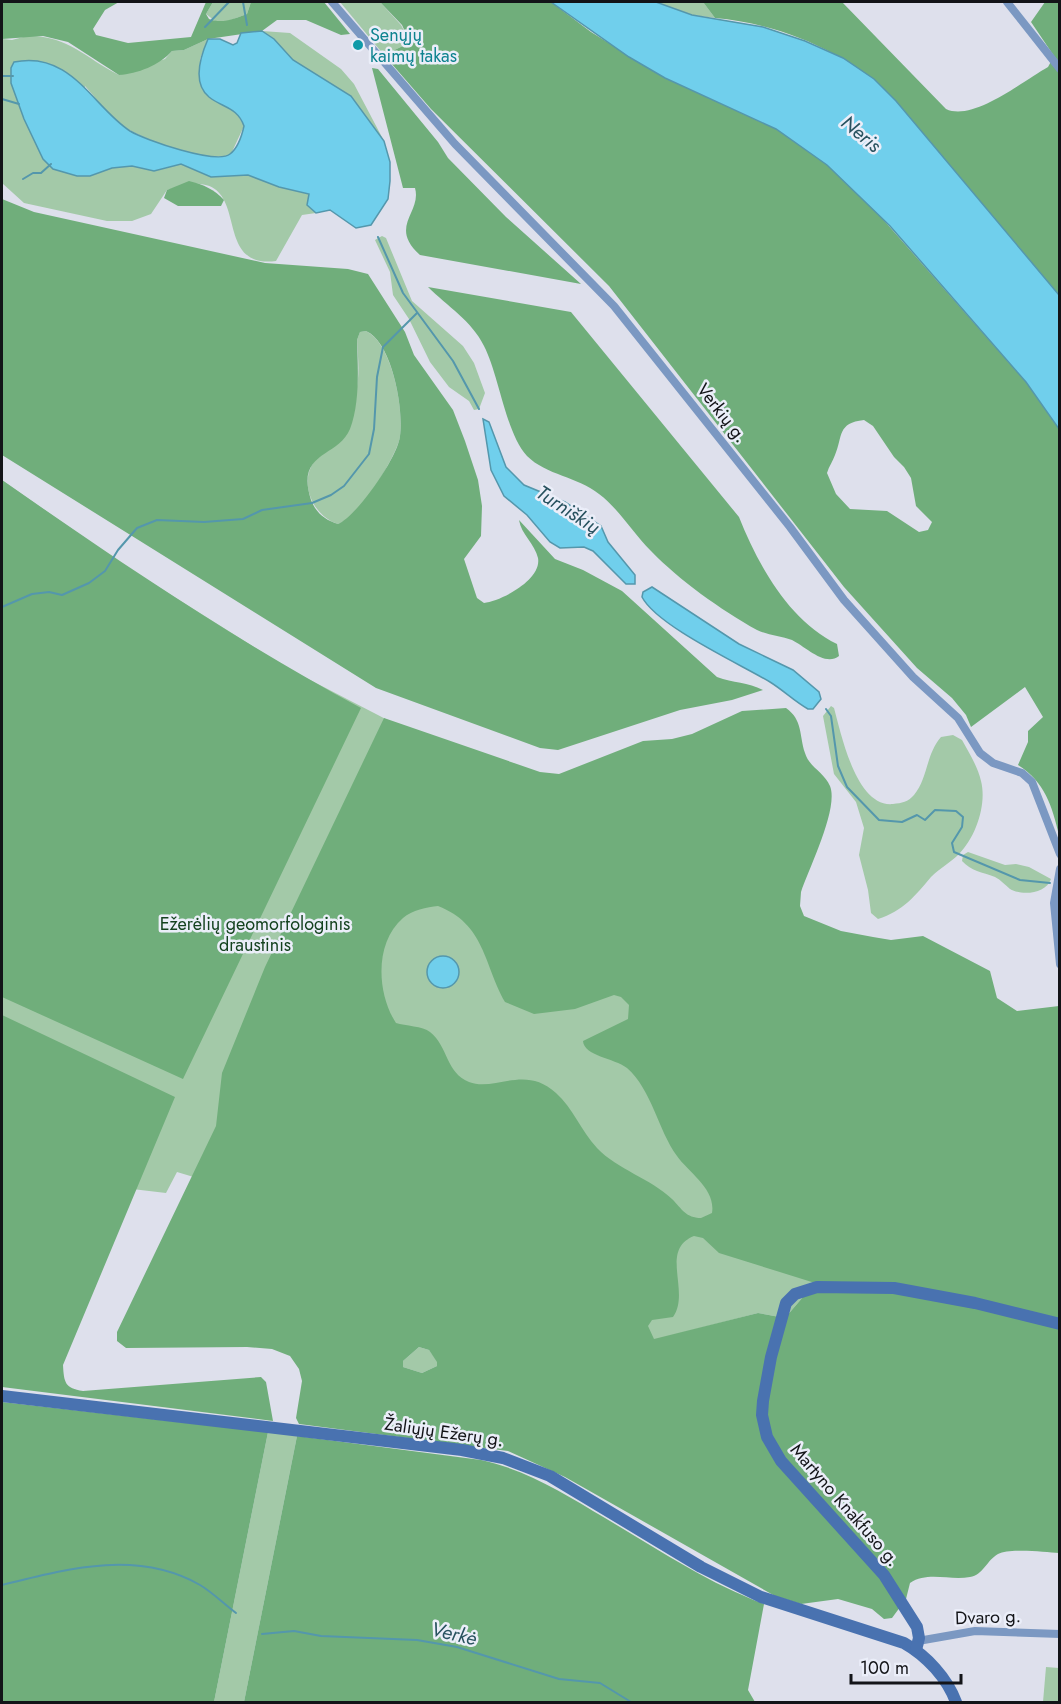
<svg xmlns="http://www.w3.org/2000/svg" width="1061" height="1704" viewBox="0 0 1061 1704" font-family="Jost,sans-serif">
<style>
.green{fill:#a3c9a8}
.forest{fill:#70ae7b;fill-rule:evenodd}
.water{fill:#70cfec;stroke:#5497ac;stroke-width:1.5}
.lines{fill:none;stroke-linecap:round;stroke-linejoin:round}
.stream{stroke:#5497ac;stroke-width:2}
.minor{stroke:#7b98c2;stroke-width:8}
.secondary{stroke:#4972b0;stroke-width:12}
.culture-dot{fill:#0f9aa8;stroke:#ebeef9;stroke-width:2}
.labels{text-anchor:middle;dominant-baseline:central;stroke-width:5;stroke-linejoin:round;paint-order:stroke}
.culture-label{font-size:18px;fill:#0d838f;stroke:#ebeef9;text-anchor:start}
.street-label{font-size:18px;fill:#131418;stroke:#ebeef9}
.park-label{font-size:18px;fill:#14421f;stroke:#ebeef9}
.water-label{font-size:20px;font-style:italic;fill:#28525f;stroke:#ebeef9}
</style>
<rect width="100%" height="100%" fill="#dee0ec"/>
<g class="green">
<path d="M213 2H251L247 14 228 21H215L206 14Z"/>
<path d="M340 2H380L401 25 408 38 405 45 384 55Z"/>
<path d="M656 2H703L715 18 692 15Z"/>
<path d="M262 31 290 33 341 69 354 84 384 141 351 96 293 60Z"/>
<path d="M27 36C68 35 85 58 119 75L165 59 172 51 184 50 208 39 200 59 209 97 235 110 244 126 231 154C208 165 140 139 120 124 107 114 96 98 85 86L90 176 112 168 132 166 154 171 181 164 211 177 248 175 279 187 309 194 307 205 316 213 302 215 276 261C214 269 248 188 200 184 190 183 177 188 167 190L151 214 132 221H107L24 203 2 183V39L12 40Z"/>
<path d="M382 236 386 238 412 301 463 346 474 363 485 393 479 409 474 410 469 401 449 387 430 362 409 319 393 295 390 272 375 240Z"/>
<path d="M366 331C392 343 404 409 400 436 399 450 372 493 363 505 356 514 348 520 338 524 312 516 296 479 318 457 323 452 332 450 336 443 343 433 353 404 356 391 360 376 358 356 357 340L360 332Z"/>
<path d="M2 480 122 564 289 669 517 787 815 1283 785 1318 758 1313 654 1340 284 1204 177 1172 166 1193 56 1180 2 1206Z"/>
<path d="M831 706 834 708C841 733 856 808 893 804 902 803 908 802 914 795 928 778 926 754 941 737L953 735 962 740C969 753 978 767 981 781 987 804 976 837 959 854 951 862 940 868 931 877 915 896 903 911 878 919L871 913 868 890 859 855 864 828 856 802 834 774 823 716Z"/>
<path d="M968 852 1005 865 1016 864 1029 867 1051 879C1046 894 1022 896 1010 889 1005 885 1001 880 995 877 982 872 971 871 962 861L963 855Z"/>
<path d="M419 1347 429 1350 438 1362 437 1366 422 1373 403 1367V1361Z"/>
<path d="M268 1432 297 1436 244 1702H214Z"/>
<path d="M1046 1667 1059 1668V1702H1043Z"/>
</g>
<g class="forest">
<path d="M2 2H119L105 10 93 29 96 35 128 43 191 37 206 2H213L206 14 209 19C222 24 234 19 247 14L251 2H324L350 34 341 35 306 20H277L262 31 208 39 184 50 172 51C160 65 137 74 119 75L68 42 43 36 2 39Z"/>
<path d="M380 2H551L591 32 665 78 776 129 827 164 866 200 1026 382 1059 429V835C1052 806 1045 782 1018 765L1028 742V731L1043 717 1025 687 971 727 966 715 952 698 917 668 844 587 609 286 431 109 384 55 405 45 408 38 402 25ZM864 420 873 426 894 457 904 467 911 478 916 506 932 522 928 530 919 532 887 511 850 509 836 494 827 473C829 466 833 461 835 455 843 436 837 423 864 420Z"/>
<path d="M703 2H842L946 109C973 122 1023 81 1048 67L1054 56 1031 22 1045 2H1059V295L896 101C850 53 782 24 715 18Z"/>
<path d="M372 68 378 69 438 142 448 158 506 217 581 284 420 255C388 226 422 213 415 188H403Z"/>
<path d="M189 181C204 185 214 189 224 200L221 206H178L164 198 167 190Z"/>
<path d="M2 199 34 212 265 263 348 269 368 274 405 332 414 355 453 410 465 441 478 480 482 506 481 536 464 559 477 598 484 603C501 601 542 580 538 558 535 544 521 534 519 520L555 559 583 570 622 591 717 677C733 683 748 682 763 690L732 700 680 710 558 750 540 748 376 688 2 455ZM366 331C392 342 404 409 400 436 398 457 357 516 338 524 325 520 316 513 311 500 295 451 338 458 350 429 360 403 358 368 357 340L360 332Z"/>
<path d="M428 287 571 312 739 517C758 565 789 621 837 644L839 656C825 667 806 647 792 640 781 636 767 635 757 630 721 610 679 580 651 551 633 533 619 509 599 494 578 477 546 475 527 456 506 434 499 375 484 346 472 321 447 306 428 287Z"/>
<path d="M2 480C118 561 236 641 361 708L183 1079 2 997Z"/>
<path d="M786 708C803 720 799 735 805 753 809 767 824 772 830 786 839 808 809 868 801 892L800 906 804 916 841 931 873 937 891 940 923 936 990 971 997 998 1017 1011 1059 1006V1553C1045 1552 1011 1548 998 1554 987 1560 983 1575 970 1577 950 1581 928 1571 910 1583L906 1599 892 1618 884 1619 872 1609 838 1599 801 1604 775 1596 565 1477 508 1451 299 1424 296 1418 302 1381 299 1369 290 1356 272 1349 247 1347 126 1348 117 1341V1332L216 1126 222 1073 265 967 384 718 540 772 559 774 643 741 672 739 692 734 742 711ZM438 906C485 924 484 965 505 1002L534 1014 575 1009 614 995 621 997 629 1005 628 1019 583 1041C584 1056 614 1058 627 1068 652 1090 658 1130 677 1156 689 1173 716 1189 712 1213L701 1218C686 1218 682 1209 672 1199 650 1178 618 1170 597 1148 581 1131 573 1108 556 1093 525 1064 495 1092 469 1082 446 1073 448 1046 430 1032 423 1026 405 1026 396 1023 377 994 374 943 403 918 412 910 427 907 438 906ZM694 1236 703 1238 719 1253 815 1283 785 1318 758 1313 654 1339 648 1326 652 1320 673 1317C691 1292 659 1250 694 1236ZM419 1347 429 1350 437 1362V1366L422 1373 403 1367V1361Z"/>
<path d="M2 1015 175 1097 63 1365C64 1383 65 1388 83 1391L261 1377 266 1382 273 1421 2 1387Z"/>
<path d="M2 1402 268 1432 214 1702H2Z"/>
<path d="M297 1436 481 1460C527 1470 565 1494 605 1518 657 1549 708 1583 764 1604L748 1690 755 1702H244Z"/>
</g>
<g class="water">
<path d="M551 2H656L692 15 763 27 805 41 843 58 874 79 896 101 1059 295V429L1026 382 890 226 827 165 776 129 665 78 629 57Z"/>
<path d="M262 31 274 39 293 60 351 96 384 141 390 162V181L388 199 371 225 356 228 330 210 316 213 307 205 309 194 279 187 248 175 211 177 181 164 154 171 132 166 112 168 90 176H77L53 169 43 159 24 119 11 83V68L14 62C71 50 93 107 130 131 145 140 217 165 230 154 238 148 242 135 244 126 237 107 223 108 209 97 192 83 201 55 208 39H220L233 45 237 43 241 33Z"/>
<path d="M483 419 489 422 506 467 524 485 565 502 601 526 608 542 635 575V584H626L593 551 584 547 560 548 550 542 527 515 504 496 491 470Z"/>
<path d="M652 587 739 644 793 670 819 692 821 699 813 709H808C794 701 783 690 770 682 740 664 657 626 642 597L643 592Z"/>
<circle cx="443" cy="972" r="16"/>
</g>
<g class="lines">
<g class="stream">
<path d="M243 2 247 25"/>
<path d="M205 27 229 2"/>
<path d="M2 76H13"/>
<path d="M2 99 19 104"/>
<path d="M23 179 33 173H41L51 164"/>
<path d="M378 237 403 293 453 361 479 409"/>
<path d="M2 607 32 594 49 592 62 595 89 583 105 571 118 550 137 528 157 520 204 522 243 519 262 510 312 503 331 495 344 486 369 454 374 429 377 377 383 347 417 313"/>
<path d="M826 709 831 716 838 766 847 787 879 820 902 822 917 815 925 820 935 810 956 811 963 817 962 827 952 843 954 852 1020 880 1050 883"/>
<path d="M2 1585C66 1569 137 1549 200 1585 212 1592 224 1604 236 1613"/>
<path d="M262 1634 294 1631 321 1636 417 1640 457 1647 559 1679 600 1683 631 1702"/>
</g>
<g class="minor">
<path d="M332 2 455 144 614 306 790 527 844 600 913 677 958 718 980 753 993 763 1022 773 1032 782 1060 854"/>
<path d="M1007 2 1060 69"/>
<path d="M1060 869 1054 903 1060 964"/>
<path d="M918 1641 975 1631 1060 1634"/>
</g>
<g class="secondary">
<path d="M2 1396 462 1450 503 1458 550 1476 701 1567 761 1597 904 1643C927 1656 947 1678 956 1702"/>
<path d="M916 1650 919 1638 917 1627 884 1575 781 1461 767 1437 762 1415 763 1401 771 1357 786 1303 795 1294 817 1287 894 1288 975 1303 1060 1324"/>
</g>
</g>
<circle class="culture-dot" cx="358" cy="45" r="6"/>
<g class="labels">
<g class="culture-label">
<text x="370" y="35">Senųjų<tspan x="370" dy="21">kaimų takas</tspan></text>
</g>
<g class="street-label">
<text transform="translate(722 413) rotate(52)">Verkių g.</text>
<text transform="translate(444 1432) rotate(8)">Žaliųjų Ežerų g.</text>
<text transform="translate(845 1505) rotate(49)">Martyno Knakfuso g.</text>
<text transform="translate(988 1617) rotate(-2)">Dvaro g.</text>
</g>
<g class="park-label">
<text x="255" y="924">Ežerėlių geomorfologinis<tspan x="255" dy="21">draustinis</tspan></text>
</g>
<g class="water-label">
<text transform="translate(861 134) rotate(40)">Neris</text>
<text transform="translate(568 510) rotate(33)">Turniškių</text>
<text transform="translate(454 1634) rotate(13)">Verkė</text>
</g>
</g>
<rect width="1061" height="1704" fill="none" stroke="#131418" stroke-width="6"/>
<path d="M851 1674v9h110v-9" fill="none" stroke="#131418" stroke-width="3"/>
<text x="860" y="1674" font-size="18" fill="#131418" stroke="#ebeef9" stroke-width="4.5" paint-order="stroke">100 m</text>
</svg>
